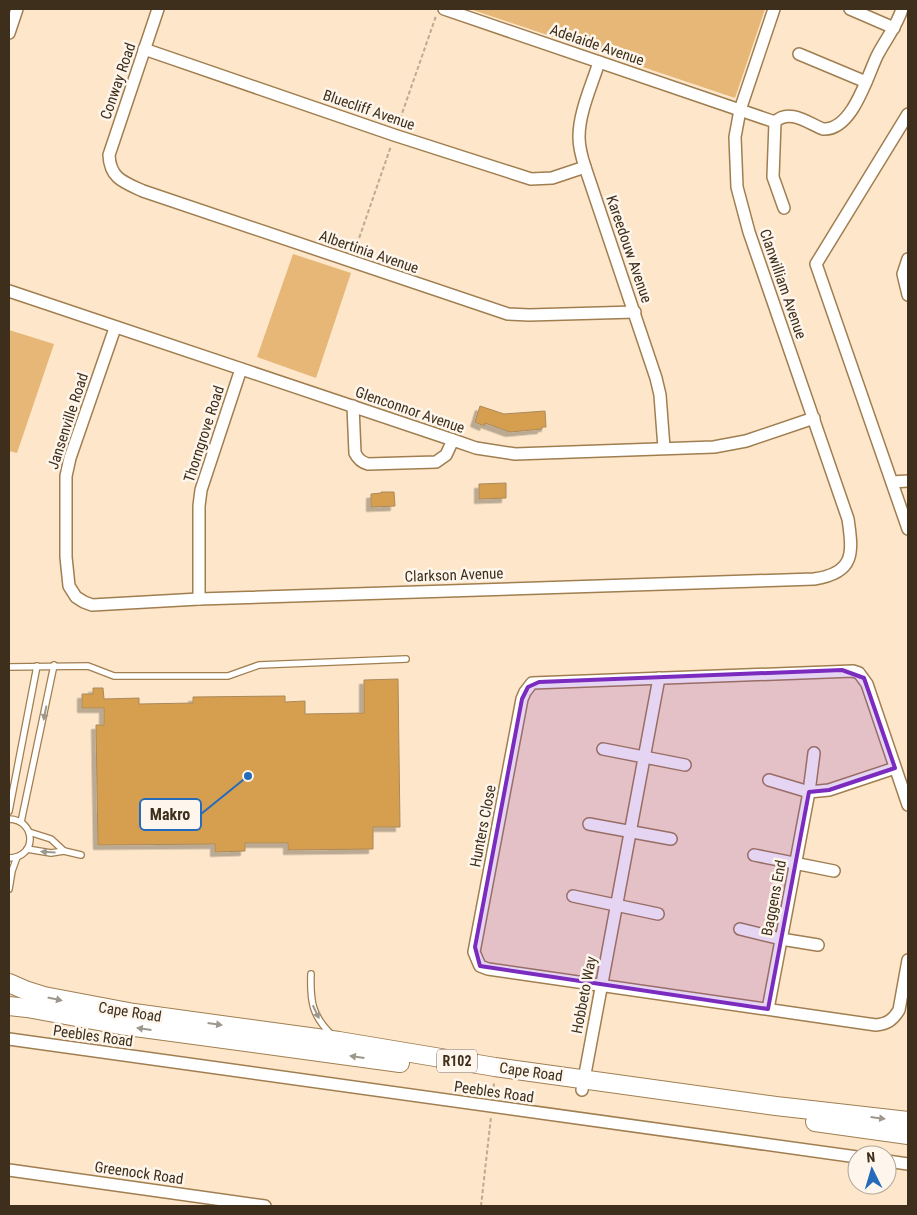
<svg xmlns="http://www.w3.org/2000/svg" width="917" height="1215" viewBox="0 0 917 1215" font-family="'Roboto Condensed',sans-serif">
<style>
.green{fill:#e6b776}
.building{fill:#d59f50;stroke:#ab895a;filter:url(#shadow)}
.lines{fill:none;stroke-linecap:round;stroke-linejoin:round}
.service-casing{stroke:#a07e50;stroke-width:8}
.minor-casing{stroke:#a07e50;stroke-width:14}
.primary-casing{stroke:#a07e50;stroke-width:20}
.path{stroke:#beaa90;stroke-width:2;stroke-dasharray:4 2.5;stroke-linecap:butt}
.service{stroke:#fff;stroke-width:5.5}
.minor{stroke:#fff;stroke-width:11}
.primary{stroke:#fff;stroke-width:18}
.oneway{fill:#9e978e}
.marked{fill:#7b2cbf;fill-opacity:0.2;stroke:#7b2cbf;stroke-width:4;stroke-linejoin:round}
.labels{text-anchor:middle;dominant-baseline:central;stroke-width:5;stroke-linejoin:round;paint-order:stroke}
.shield{fill:#fef6ec;stroke:#786b5a;stroke-width:1}
.shield-label{font-size:14px;font-weight:bold;fill:#3e2f1c}
.street-label{font-size:15px;fill:#3e2f1c;stroke:#fef6ec}
.leader{fill:none;stroke:#256bbb;stroke-width:2}
.callout-dot{fill:#256bbb;stroke:#fef6ec;stroke-width:2}
.callout{fill:#fef6ec;stroke:#256bbb;stroke-width:2}
.callout-label{font-size:16px;text-anchor:middle;font-weight:bold;fill:#3e2f1c}
</style>
<defs>
<filter id="shadow"><feDropShadow dx="-4.5" dy="4.5" stdDeviation="0" flood-color="#0004"/></filter>
</defs>
<rect width="100%" height="100%" fill="#fde6c9"/>
<g class="green">
<path d="M470 9H765L735 98Z"/>
<path d="M293 254 351 273 316 378 257 357Z"/>
<path d="M9 330 54 344 17 453 9 451Z"/>
</g>
<g class="building">
<path d="M480 406 504 414 545 411 546 427H542V429L510 432 485 423 484 426 475 422Z"/>
<path d="M506 483V498L479 499V484Z"/>
<path d="M381 492H394L395 506 371 507V494L381 493Z"/>
<path d="M398 679 400 827H373V849L288 850V843H245V851L215 852V844L98 845 96 725H104V708H82V694H93V688H103L104 699 139 698V704L193 703V697L285 696V702L305 701V714L364 713V680Z"/>
</g>
<g class="lines">
<g class="service-casing">
<g id="service">
<path d="M9 667 88 666 114 676H228L259 665 406 659"/>
<path d="M9 811 37 666"/>
<path d="M9 819C37 820 37 858 9 858"/>
<path d="M21 822 54 665"/>
<path d="M27 849 51 853 64 851 51 839 29 832"/>
<path d="M64 851 81 855"/>
<path d="M9 889 12 871 17 857"/>
<path d="M311 974C310 1001 312 1016 332 1035"/>
</g>
</g>
<g class="minor-casing">
<g id="minor">
<path d="M158 9 109 155C110 178 123 182 143 191L508 314 529 315 635 312"/>
<path d="M444 9 775 122"/>
<path d="M850 9 894 28"/>
<path d="M9 33 17 9"/>
<path d="M144 49 394 135 531 179 552 178 585 167"/>
<path d="M799 54 866 82"/>
<path d="M599 62C592 85 579 112 579 137 579 147 582 158 585 167L656 378 660 395 664 448"/>
<path d="M908 114 816 264 908 529"/>
<path d="M784 208 773 177 775 122C789 108 808 123 823 129 852 131 867 77 877 56 885 40 897 26 902 9"/>
<path d="M908 259 903 274 908 295"/>
<path d="M9 291 453 440 476 448 515 454 714 447 746 441 814 418"/>
<path d="M115 328 70 458 66 476V557L69 586 76 597 84 602 92 605 199 599 814 579C855 573 853 553 848 519L749 232 737 187 735 137 740 110 774 9"/>
<path d="M353 406 355 453C358 459 361 462 368 464L436 462 446 455 453 440"/>
<path d="M892 482 908 481"/>
<path d="M199 599V506L201 490 241 369"/>
<path d="M603 749 685 765"/>
<path d="M769 780 809 792 829 790 895 768"/>
<path d="M908 805 867 684 859 673 853 671 532 683 525 692 522 699 474 952 480 966 488 969 876 1025C887 1024 893 1020 899 1010L908 960"/>
<path d="M589 824 671 839"/>
<path d="M754 855 834 871"/>
<path d="M573 896 658 914"/>
<path d="M740 929 781 939 818 945"/>
<path d="M768 1009 809 792 814 753"/>
<path d="M9 1039 857 1157"/>
<path d="M582 1090 659 678"/>
<path d="M887 1161 908 1164"/>
<path d="M9 1170 265 1206"/>
</g>
</g>
<g class="primary-casing">
<g id="primary">
<path d="M9 983 25 990 44 996 134 1013 339 1041 495 1067 776 1106 908 1121"/>
<path d="M9 1006 27 1008 120 1025 400 1063"/>
<path d="M815 1122 908 1135"/>
</g>
</g>
<g class="path">
<path d="M398 125 436 16"/>
<path d="M355 250 391 146"/>
<path d="M493 1094 494 1082"/>
<path d="M481 1206 491 1117"/>
</g>
<use href="#service" class="service"/>
<use href="#minor" class="minor"/>
<use href="#primary" class="primary"/>
</g>
<defs><path id="oneway-solid" d="M-6-.8H1V-3.2L6.5 0L1 3.2V.8H-6Z" transform="scale(1.25)"/></defs>
<g class="oneway">
<use href="#oneway-solid" transform="translate(45 713) rotate(101)"/>
<use href="#oneway-solid" transform="translate(48 852) rotate(-177)"/>
<use href="#oneway-solid" transform="translate(55 999) rotate(12)"/>
<use href="#oneway-solid" transform="translate(316 1012) rotate(65)"/>
<use href="#oneway-solid" transform="translate(215 1024) rotate(8)"/>
<use href="#oneway-solid" transform="translate(144 1029) rotate(-172)"/>
<use href="#oneway-solid" transform="translate(357 1057) rotate(-172)"/>
<use href="#oneway-solid" transform="translate(878 1118) rotate(7)"/>
</g>
<path class="marked" d="M842 670 864 678 895 768 829 790 809 792 768 1009 480 966 475 947 522 699 528 687 539 682Z"/>
<g class="labels">
<rect class="shield" x="437" y="1049.5" width="40" height="23" rx="4"/>
<g class="shield-label">
<text x="457" y="1061">R102</text>
</g>
<g class="street-label">
<text transform="translate(597 45) rotate(19)">Adelaide Avenue</text>
<text transform="translate(118 81) rotate(-71)">Conway Road</text>
<text transform="translate(369 110) rotate(19)">Bluecliff Avenue</text>
<text transform="translate(629 249) rotate(71)">Kareedouw Avenue</text>
<text transform="translate(369 252) rotate(19)">Albertinia Avenue</text>
<text transform="translate(783 284) rotate(71)">Clanwilliam Avenue</text>
<text transform="translate(410 410) rotate(19)">Glenconnor Avenue</text>
<text transform="translate(68 421) rotate(-72)">Jansenville Road</text>
<text transform="translate(204 434) rotate(-72)">Thorngrove Road</text>
<text transform="translate(454 575) rotate(-2)">Clarkson Avenue</text>
<text transform="translate(483 826) rotate(-79)">Hunters Close</text>
<text transform="translate(774 898) rotate(-79)">Baggens End</text>
<text transform="translate(584 995) rotate(-79)">Hobbeto Way</text>
<text transform="translate(130 1012) rotate(9)">Cape Road</text>
<text transform="translate(93 1036) rotate(8)">Peebles Road</text>
<text transform="translate(531 1072) rotate(8)">Cape Road</text>
<text transform="translate(494 1092) rotate(8)">Peebles Road</text>
<text transform="translate(139 1173) rotate(8)">Greenock Road</text>
</g>
</g>
<path class="leader" d="M248 776L201 814"/>
<circle class="callout-dot" cx="248" cy="776" r="5"/>
<rect class="callout" x="140" y="799" width="61" height="31" rx="5"/>
<g class="callout-label">
<text x="170" y="820">Makro</text>
</g>
<rect width="917" height="1215" fill="none" stroke="#3e2f1c" stroke-width="20"/>
<g transform="translate(872 1170) rotate(355)"><circle r="24" fill="#fef6ec" stroke="#b1a699"/>
<path d="M0-4L9 19L0 12L-9 19Z" fill="#256bbb"/>
<text y="-8" font-size="14" font-weight="bold" text-anchor="middle" fill="#3e2f1c">N</text>
</g>
</svg>
